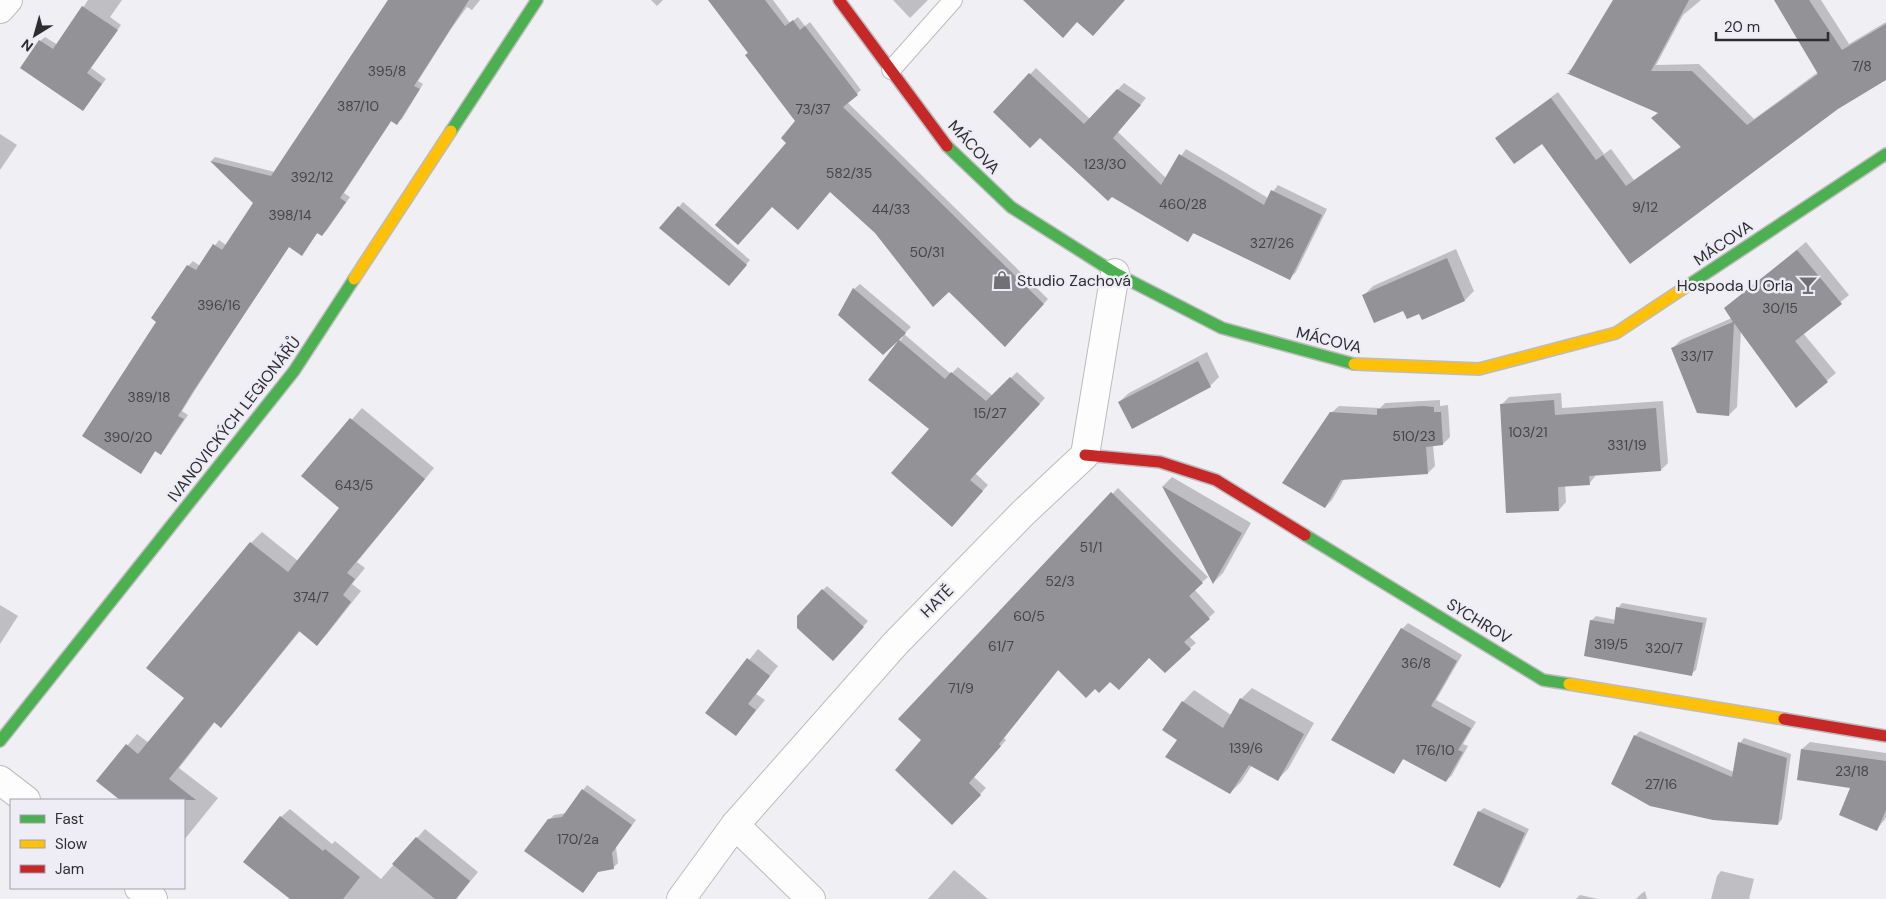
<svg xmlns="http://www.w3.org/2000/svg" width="1886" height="899" viewBox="0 0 1886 899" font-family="'DM Sans',sans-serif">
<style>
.shadow{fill:#0003}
.building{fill:#939296}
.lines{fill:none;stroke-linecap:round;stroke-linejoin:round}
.lane-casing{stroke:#bcbcc0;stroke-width:20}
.street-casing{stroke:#bcbcc0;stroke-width:30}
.fast-casing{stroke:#bcbcc0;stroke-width:14}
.slow-casing{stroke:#bcbcc0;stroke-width:14}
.jam-casing{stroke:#bcbcc0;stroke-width:14}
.lane{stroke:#fdfdfd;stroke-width:18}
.street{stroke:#fdfdfd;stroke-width:28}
.fast{stroke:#4caf50;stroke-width:11}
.slow{stroke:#ffc107;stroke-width:11}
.jam{stroke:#c62828;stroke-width:11}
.labels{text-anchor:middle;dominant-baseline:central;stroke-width:5;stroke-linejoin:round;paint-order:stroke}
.number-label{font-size:14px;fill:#46464a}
.street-label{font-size:16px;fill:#2d2d30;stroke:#eeedf6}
.poi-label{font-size:16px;fill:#2d2d30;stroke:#eeedf6;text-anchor:start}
</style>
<rect width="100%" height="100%" fill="#efeff4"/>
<g class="shadow">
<path d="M88 0H122L110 17 121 25 91 68 106 79 87 105 40 41 45 37 58 45Z"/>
<path d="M388 0H480L472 10 467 7 451 29 418 81 423 84 402 119 397 123 392 120 344 193 350 197 327 230 322 235 318 232 306 249 289 246 197 387 182 411 188 415 165 449 161 453 156 450 141 472 158 321 153 318 188 266 193 261 200 266 219 240 226 245 254 203 211 161 215 157 275 172Z"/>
<path d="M651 0H663L657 6Z"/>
<path d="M710 0H773L790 23 798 17 805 26 810 22 861 90 847 102 1048 299 1010 340 876 232 788 143 797 121Z"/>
<path d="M893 0H928L910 18Z"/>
<path d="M1614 0H1701L1683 15 1656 65 1699 64 1754 119 1818 72 1776 0H1821L1849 44 1886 22V79L1837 108 1630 263 1542 143 1497 138 1558 92 1604 154 1611 149 1634 180 1682 146 1659 112 1568 72 1574 66Z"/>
<path d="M1036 68 1090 119 1124 83 1146 98 1118 132 1166 178 1186 149 1268 198 1278 185 1327 209 1296 272 1290 278 1195 232 1187 241 1040 136 994 112Z"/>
<path d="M0 134 17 145 0 170Z"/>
<path d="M683 202 750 260 733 280 679 207Z"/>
<path d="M1806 242 1849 295 1803 333 1836 373 1796 406 1741 330 1737 407 1729 415 1673 348 1681 340 1732 318 1725 309Z"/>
<path d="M1456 249 1474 291 1465 300 1422 318 1419 312 1363 296 1373 286Z"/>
<path d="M860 284 911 327 904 334 951 374 958 367 993 396 1017 372 1045 398 975 473 988 485 957 519 931 429 869 380 903 337 854 289Z"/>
<path d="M1207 352 1219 377 1210 386 1119 402 1129 393Z"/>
<path d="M1561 393 1562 408 1663 401 1668 463 1661 470 1596 475 1589 484 1565 485 1566 502 1559 510 1502 404 1509 397Z"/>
<path d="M1440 400V406L1448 405 1450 437 1443 444 1433 445 1435 466 1428 473 1344 479 1332 500 1325 507 1331 413 1339 406 1380 408 1385 403Z"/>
<path d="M362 408 434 468 357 562 365 568 352 584 361 591 327 634 317 644 300 631 231 716 220 726 215 722 179 768 218 798 184 840V800H122L98 781 137 734 149 743 185 698 148 668 251 543 262 532 298 561 341 508 303 476Z"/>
<path d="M1172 477 1251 523 1223 573 1214 582 1163 486Z"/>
<path d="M1118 488 1208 577 1194 589 1215 612 1189 636 1196 643 1190 648 1149 656 1095 687 1059 669 1004 738 1006 740 974 777 986 788 952 823 923 740 900 719Z"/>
<path d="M827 586 868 621 838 655 823 590Z"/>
<path d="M1622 603 1707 618 1696 670 1691 674 1591 621 1596 616 1616 620 1618 608Z"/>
<path d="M0 605 18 616 0 644Z"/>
<path d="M1408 623 1462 655 1436 700 1476 722 1463 744 1468 746 1452 775 1446 781 1404 758 1394 772 1402 629Z"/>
<path d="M758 649 778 666 756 694 765 700 736 735 707 712Z"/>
<path d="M1252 688 1314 723 1288 769 1277 780 1252 765 1241 782 1230 793 1179 740 1164 729 1183 702 1194 690 1231 715 1241 699Z"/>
<path d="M1640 731 1734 772 1740 743 1744 738 1791 754 1782 819 1778 824 1635 736Z"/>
<path d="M1810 742 1886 753V818L1877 829 1851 787 1802 749Z"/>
<path d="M587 785 636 820 616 847 618 863 613 868 599 870 583 892 549 820 554 815 566 813Z"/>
<path d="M1484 808 1529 829 1504 882 1500 887 1479 812Z"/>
<path d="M290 809 332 844 335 841 381 879 425 829 478 872 456 899H291L281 817Z"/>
<path d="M954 870 988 899H928Z"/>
<path d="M1721 871 1754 879 1749 899H1711L1717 876Z"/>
<path d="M1645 891 1647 899H1636L1641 894Z"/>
<path d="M1580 895 1598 899H1576Z"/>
</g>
<g class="building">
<path d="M388 0H469L414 86 420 89 397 125 391 121 340 198 346 202 322 236 317 233 302 256 289 247 192 393 178 416 184 419 172 437 161 455 155 451 141 474 82 436 156 322 151 318 187 265 196 270 213 244 222 250 253 203 210 161 271 176Z"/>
<path d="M708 0H765L785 26 793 20 800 30 805 26 858 95 843 107 1044 304 1005 347 949 292 933 307 875 233 830 192 798 230 772 207 738 245 715 225 786 143 781 138 795 121 745 55 748 53Z"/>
<path d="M1023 0H1125L1093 36 1077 22 1063 38Z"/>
<path d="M1613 0H1689L1651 71H1692L1747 125 1818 74 1774 0H1809L1842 50 1886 24V80L1838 109 1630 264 1542 144 1514 164 1495 138 1551 98 1596 160 1603 155 1626 186 1681 147 1651 118 1658 113 1566 73H1569Z"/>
<path d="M82 6 118 30 87 73 102 84 83 111 20 68 39 40 53 49Z"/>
<path d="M1029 73 1084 124 1117 89 1141 105 1113 138 1161 185 1179 154 1264 205 1271 190 1322 215 1290 280 1193 233 1188 242 1112 197 1108 201 1040 138 1030 148 993 112Z"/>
<path d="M678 206 747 265 729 286 659 228Z"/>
<path d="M1797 250 1842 304 1795 341 1828 382 1796 408 1734 323 1729 416 1697 413 1671 348 1733 322 1724 308Z"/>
<path d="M1447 258 1465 301 1422 320 1419 314 1407 319 1403 311 1374 323 1362 295Z"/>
<path d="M853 288 906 333 899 340 945 379 951 372 986 401 1010 377 1040 404 970 480 983 491 952 527 891 473 929 429 868 380 898 341 883 355 838 315Z"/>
<path d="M1198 361 1211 387 1132 429 1118 402Z"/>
<path d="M1554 400 1555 415 1656 408 1661 471 1589 476 1590 485 1558 487 1559 511 1506 513 1500 404Z"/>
<path d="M1423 406 1434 407V412H1441L1443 445 1426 447 1428 474 1341 480 1325 508 1282 483 1330 412 1377 415V409Z"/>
<path d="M350 418 425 479 347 573 355 579 343 595 351 602 317 646 299 631 221 728 214 722 169 779 196 800H120L96 781 126 744 138 754 184 698 146 668 250 542 288 572 339 508 301 476Z"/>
<path d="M1162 486 1242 533 1213 584Z"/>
<path d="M1111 492 1203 583 1189 596 1210 619 1184 642 1191 649 1165 673 1149 658 1119 690 1110 682 1099 693 1095 689 1086 698 1058 670 999 744 1001 746 969 783 981 795 952 825 895 770 921 740 898 719Z"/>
<path d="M822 589 864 627 833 661 797 628V616Z"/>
<path d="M1616 607 1703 623 1692 676 1584 656 1590 620 1614 624Z"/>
<path d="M1401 628 1457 661 1431 706 1471 728 1458 750 1463 752 1446 782 1403 759 1394 774 1331 740Z"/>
<path d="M747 658 770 676 748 704 756 710 736 736 705 713Z"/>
<path d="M1240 698 1304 734 1278 781 1249 765 1230 794 1165 757 1177 740 1162 730 1182 701 1223 728Z"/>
<path d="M1634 735 1732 777 1738 742 1787 758 1778 825 1713 820 1650 806 1611 784Z"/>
<path d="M1801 749 1886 761V810L1877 831 1839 815 1850 788 1797 780Z"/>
<path d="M582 789 632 825 612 853 614 869 598 872 583 893 524 851 548 819 562 817Z"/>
<path d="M1478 811 1525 833 1500 888 1453 865Z"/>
<path d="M280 816 323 851 325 849 360 877 343 899H290L243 862Z"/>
<path d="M416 837 470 881 456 899H435L392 864Z"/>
</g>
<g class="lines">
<g class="lane-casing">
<path id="lane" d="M891 70 953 0"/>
</g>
<g class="street-casing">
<g id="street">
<path d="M0 9 8 0"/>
<path d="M0 780 26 800"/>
<path d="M735 825 811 899"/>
<path d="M139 888 153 899"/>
<path d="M681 899 735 825 895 644 1023 513 1085 455 1115 273"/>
</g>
</g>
<g class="fast-casing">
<g id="fast">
<path d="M451 131 537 0"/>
<path d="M947 146 1011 207 1115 273 1222 328 1354 364"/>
<path d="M1684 288 1886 154"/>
<path d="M1305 535 1543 680 1569 684"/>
<path d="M0 741 294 371 354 279"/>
</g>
</g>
<g class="slow-casing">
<g id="slow">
<path d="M354 279 451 131"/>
<path d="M1354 364 1479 369 1616 333 1684 288"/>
<path d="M1569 684 1784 719"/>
</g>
</g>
<g class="jam-casing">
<g id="jam">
<path d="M839 0 947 146"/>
<path d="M1085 455 1160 462 1216 480 1305 535"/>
<path d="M1784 719 1886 736"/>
</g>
</g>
<use href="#lane" class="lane"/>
<use href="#street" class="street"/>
<use href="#fast" class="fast"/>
<use href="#slow" class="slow"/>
<use href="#jam" class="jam"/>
</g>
<defs>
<g id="shop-bare" transform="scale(1.5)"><path d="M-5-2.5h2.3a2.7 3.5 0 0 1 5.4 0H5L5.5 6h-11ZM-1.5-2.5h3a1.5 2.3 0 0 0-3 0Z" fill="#717175" stroke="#eeedf6" stroke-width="2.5" paint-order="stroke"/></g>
<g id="bar-bare" transform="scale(1.5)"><path d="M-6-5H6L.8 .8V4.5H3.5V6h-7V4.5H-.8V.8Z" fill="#717175" stroke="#eeedf6" stroke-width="2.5" paint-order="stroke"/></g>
</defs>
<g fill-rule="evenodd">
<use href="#shop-bare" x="1002" y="280"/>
<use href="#bar-bare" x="1808" y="285"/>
</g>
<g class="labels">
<g class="number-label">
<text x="1862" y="66">7/8</text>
<text x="387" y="71">395/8</text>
<text x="358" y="106">387/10</text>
<text x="813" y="109">73/37</text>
<text x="1105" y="164">123/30</text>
<text x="849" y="173">582/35</text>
<text x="312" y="177">392/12</text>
<text x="1183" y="204">460/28</text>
<text x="1645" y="207">9/12</text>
<text x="891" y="209">44/33</text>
<text x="290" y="215">398/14</text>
<text x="1272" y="243">327/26</text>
<text x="927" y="252">50/31</text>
<text x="219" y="305">396/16</text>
<text x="1780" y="308">30/15</text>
<text x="1697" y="356">33/17</text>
<text x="149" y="397">389/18</text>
<text x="990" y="413">15/27</text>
<text x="1528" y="432">103/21</text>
<text x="1414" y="436">510/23</text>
<text x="128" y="437">390/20</text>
<text x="1627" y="445">331/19</text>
<text x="354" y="485">643/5</text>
<text x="1091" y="547">51/1</text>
<text x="1060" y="581">52/3</text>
<text x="311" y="597">374/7</text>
<text x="1029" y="616">60/5</text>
<text x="1611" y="644">319/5</text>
<text x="1001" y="646">61/7</text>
<text x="1664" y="648">320/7</text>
<text x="1416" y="663">36/8</text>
<text x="961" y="688">71/9</text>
<text x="1246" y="748">139/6</text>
<text x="1435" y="750">176/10</text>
<text x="1852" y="771">23/18</text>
<text x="1661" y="784">27/16</text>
<text x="578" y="839">170/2a</text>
</g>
<g class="street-label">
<text transform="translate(974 147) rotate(47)">MÁCOVA</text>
<text transform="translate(1723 243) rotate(-34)">MÁCOVA</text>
<text transform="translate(1329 340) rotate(14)">MÁCOVA</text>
<text transform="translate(234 419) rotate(-52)">IVANOVICKÝCH LEGIONÁŘŮ</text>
<text transform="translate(937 601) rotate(-45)">HATĚ</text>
<text transform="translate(1479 621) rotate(31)">SYCHROV</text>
</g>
<g class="poi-label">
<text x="1017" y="280">Studio Zachová</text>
<text x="1793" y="285" text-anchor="end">Hospoda U Orla</text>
</g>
</g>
<rect x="10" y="799" width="175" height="90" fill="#eeedf6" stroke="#a1a0a7"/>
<rect x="20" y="815" width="25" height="8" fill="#4caf50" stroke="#a1a0a7"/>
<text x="55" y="824" font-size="15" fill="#2d2d30">Fast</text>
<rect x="20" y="840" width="25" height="8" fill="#ffc107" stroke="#a1a0a7"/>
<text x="55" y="849" font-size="15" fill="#2d2d30">Slow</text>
<rect x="20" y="865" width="25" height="8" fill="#c62828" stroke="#a1a0a7"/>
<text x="55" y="874" font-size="15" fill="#2d2d30">Jam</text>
<g transform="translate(35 35) rotate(217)" stroke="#eeedf6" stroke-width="4" paint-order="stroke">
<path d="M0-4L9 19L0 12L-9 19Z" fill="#2d2d30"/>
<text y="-8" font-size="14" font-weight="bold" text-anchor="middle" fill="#2d2d30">N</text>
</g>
<path d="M1716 32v8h112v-8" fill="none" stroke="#2d2d30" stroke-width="2.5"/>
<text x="1724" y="32" font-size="15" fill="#2d2d30" stroke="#eeedf6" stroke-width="4" paint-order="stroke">20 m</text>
</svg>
